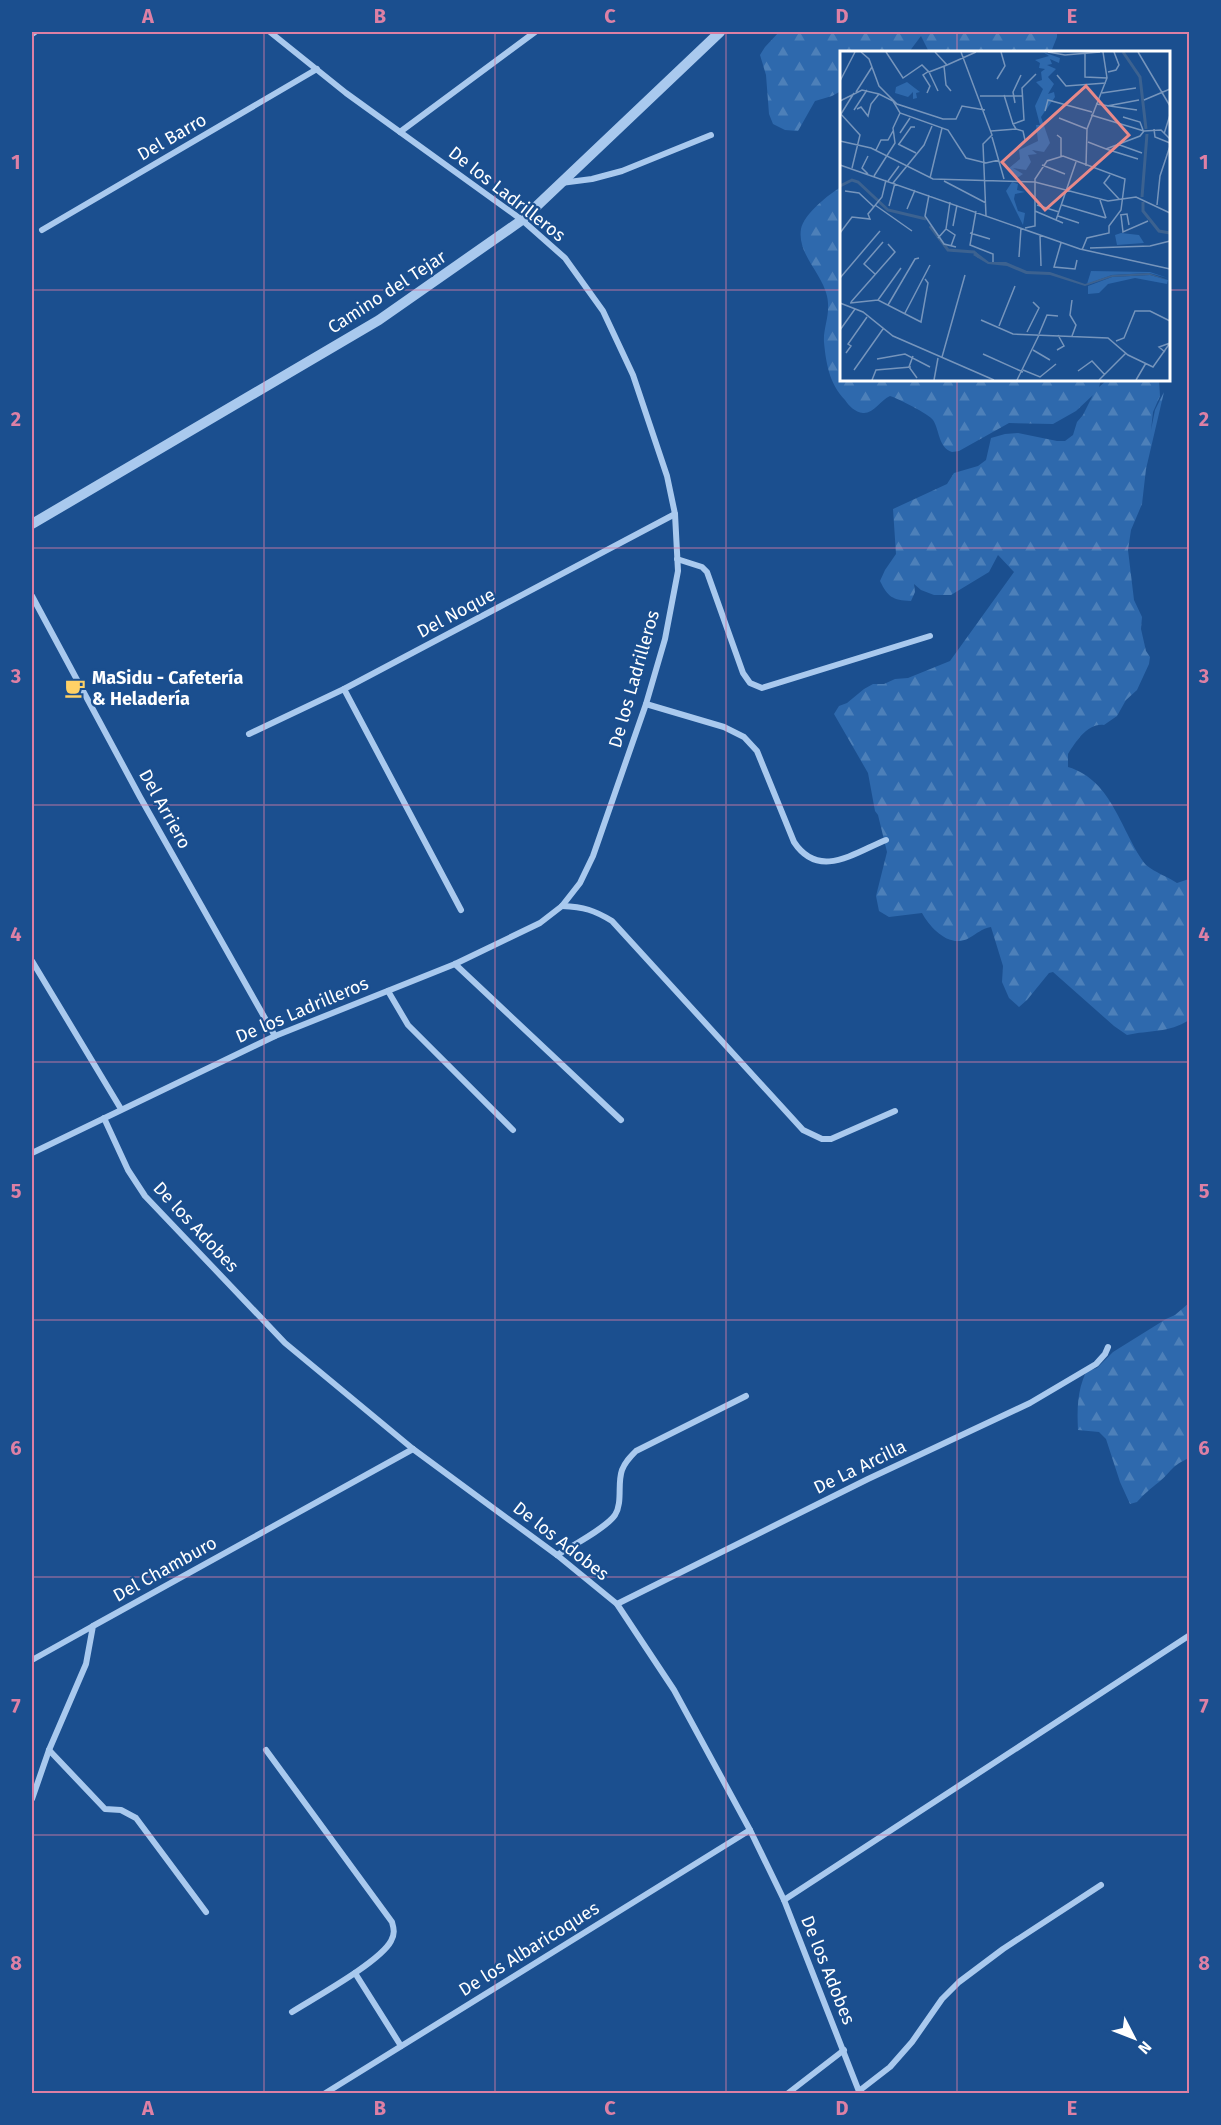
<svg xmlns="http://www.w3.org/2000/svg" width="1221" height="2125" viewBox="0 0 1221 2125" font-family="'Fira Sans',sans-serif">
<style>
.forest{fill:url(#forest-firs)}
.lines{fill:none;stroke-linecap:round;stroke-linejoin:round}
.minor{stroke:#a9c9ee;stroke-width:6}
.tertiary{stroke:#a9c9ee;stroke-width:10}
.grid{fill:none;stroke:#dd80a5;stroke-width:1.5;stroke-opacity:0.55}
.labels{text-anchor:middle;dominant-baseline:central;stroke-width:4.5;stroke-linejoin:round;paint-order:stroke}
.street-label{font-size:18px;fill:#fff;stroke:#1b4f8f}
.poi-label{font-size:18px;font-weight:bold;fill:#fff;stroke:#1b4f8f;text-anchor:start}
.inset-river{fill:none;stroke:#3c6290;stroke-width:3}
.inset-road{fill:none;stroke:#7695bc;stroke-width:1.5}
.view{fill:#e88989;fill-opacity:0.15;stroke:#e88989;stroke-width:3}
.inset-edge{fill:none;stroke:#fff;stroke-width:3}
.neatline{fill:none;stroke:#dd80a5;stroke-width:2}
.grid-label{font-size:20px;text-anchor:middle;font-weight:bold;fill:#dd80a5}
</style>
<defs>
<pattern id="forest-firs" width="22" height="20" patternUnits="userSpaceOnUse" patternTransform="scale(1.5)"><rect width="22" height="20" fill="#2e69ad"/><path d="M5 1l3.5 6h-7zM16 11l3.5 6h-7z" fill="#4d80b9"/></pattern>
</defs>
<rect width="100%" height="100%" fill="#1b4f8f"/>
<g class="forest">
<path d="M779 32H1057V37L1051 52H929L921 36 909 52H842L841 91 832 96 815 101 798 131 785 130 773 124 769 114 766 75 760 55 765 47Z"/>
<path d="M841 187 842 380H1101L1099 387 1107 380H1159L1160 396 1153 412 1151 430 1155 410 1164 392 1146 469 1142 504 1131 530 1128 550 1134 600 1142 617 1141 629 1146 651 1150 657 1149 664 1137 690 1126 700 1117 716 1104 725C1087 723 1076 742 1068 754V767C1113 780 1121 833 1146 865 1156 873 1166 876 1177 883L1189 879V1020C1169 1033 1149 1030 1127 1035L1114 1026 1053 972 1049 973 1027 1000 1019 1007 1009 998 1002 982 1003 966 991 927C981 929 978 933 969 938 950 949 930 928 922 913L889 917 879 911 876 896 887 852 878 815 875 811 868 773 834 714 839 706 847 703 864 689 873 684H884L895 679 908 678 950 661 1014 572 998 555 989 572 951 595H934L921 590 914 584 915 592 911 601C892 600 888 597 880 581L885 570 896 554 893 509 947 484 954 473 978 466 986 460 991 438 1005 434 1018 433 1057 441H1065L1073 435 1077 422 1083 415 1093 395 1076 411 1053 424 1009 423 959 451 952 452C938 447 940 431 933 420 929 414 897 398 890 396 881 400 873 414 863 413 855 412 849 406 845 400 829 383 826 363 824 342 823 327 831 315 827 296 822 273 797 254 801 229 804 214 829 194 841 187Z"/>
<path d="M1189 1303V1458C1171 1466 1172 1471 1159 1482 1150 1489 1144 1494 1137 1502L1130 1504 1120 1482 1106 1439 1099 1432 1078 1430C1077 1410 1077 1391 1086 1372L1097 1368 1113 1352 1166 1319 1175 1315Z"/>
</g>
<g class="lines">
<g class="minor">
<path d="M32 34 35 32"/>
<path d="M400 132 535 32"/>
<path d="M561 183 592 179 622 171 711 135"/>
<path d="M42 230 317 69"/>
<path d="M677 559 702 567 707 572 743 673 750 683 762 688 930 636"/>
<path d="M32 596 140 797 275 1036"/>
<path d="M344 689 461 910"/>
<path d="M646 704 724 727 744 737 757 751 794 842C819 880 854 853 886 840"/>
<path d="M249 734 344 689 675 514"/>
<path d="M562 906C584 907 594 910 612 921L803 1130 822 1139H831L895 1111"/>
<path d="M32 961 121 1109"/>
<path d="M455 964 621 1120"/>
<path d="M388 991 408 1025 513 1130"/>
<path d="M104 1118 128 1170 145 1196 285 1343 413 1449 557 1555 617 1604 674 1690 750 1830 784 1900 860 2094"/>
<path d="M32 1153 275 1036 455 964 540 923 562 906 580 883 593 856 646 704 665 639 678 571 675 514 667 476 633 375 603 311 565 258 522 220 346 93 270 32"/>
<path d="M557 1555C572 1546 606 1528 615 1515 623 1502 617 1484 622 1470 625 1462 630 1457 636 1451L746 1396"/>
<path d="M617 1604 868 1479 1030 1403 1096 1364 1105 1354 1108 1347"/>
<path d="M32 1660 93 1626"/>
<path d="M49 1750 105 1809 121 1810 136 1818 206 1912"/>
<path d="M266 1750 392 1922C394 1929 395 1934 391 1941 380 1962 314 1998 292 2012"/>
<path d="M32 1799 49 1750 86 1664 93 1626 413 1449"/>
<path d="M784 1900 1190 1635"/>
<path d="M355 1973 401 2046"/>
<path d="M859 2091 890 2067 912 2042 942 1999 959 1982 1003 1949 1101 1885"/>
<path d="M324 2094 750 1830"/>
<path d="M787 2094 844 2050"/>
</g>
<path class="tertiary" d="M32 524 379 320 522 220 720 32"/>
</g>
<path class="grid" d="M264 32V2094M495 32V2094M726 32V2094M957 32V52M32 290H842M1168 290H1190M957 380V2094M32 548H1190M32 805H1190M32 1062H1190M32 1320H1190M32 1577H1190M32 1835H1190"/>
<defs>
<g id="cafe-bare" transform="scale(1.62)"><path d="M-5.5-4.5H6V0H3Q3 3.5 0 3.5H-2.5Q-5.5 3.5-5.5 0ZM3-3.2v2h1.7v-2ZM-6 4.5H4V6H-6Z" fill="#ffd166" stroke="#1b4f8f" stroke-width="2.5" paint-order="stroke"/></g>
</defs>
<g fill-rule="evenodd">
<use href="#cafe-bare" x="75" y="688"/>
</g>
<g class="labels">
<g class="street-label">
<text transform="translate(172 137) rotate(-30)">Del Barro</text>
<text transform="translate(507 194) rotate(38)">De los Ladrilleros</text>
<text transform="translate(387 292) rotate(-33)">Camino del Tejar</text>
<text transform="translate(456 613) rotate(-28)">Del Noque</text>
<text transform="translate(634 679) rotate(-74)">De los Ladrilleros</text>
<text transform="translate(165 809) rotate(61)">Del Arriero</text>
<text transform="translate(302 1010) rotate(-23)">De los Ladrilleros</text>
<text transform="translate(196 1227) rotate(47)">De los Adobes</text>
<text transform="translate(860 1467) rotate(-26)">De La Arcilla</text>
<text transform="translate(561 1541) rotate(38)">De los Adobes</text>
<text transform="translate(165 1569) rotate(-29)">Del Chamburo</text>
<text transform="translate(529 1949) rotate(-32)">De los Albaricoques</text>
<text transform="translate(828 1970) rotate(68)">De los Adobes</text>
</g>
<g class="poi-label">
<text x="92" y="678">MaSidu - Cafetería<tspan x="92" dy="21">&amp; Heladería</tspan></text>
</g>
</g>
<g transform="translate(840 51)">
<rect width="330" height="330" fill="#1b4f8f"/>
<path d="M203 1 220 7 219 12 210 8 212 13 207 14 216 18 208 26 214 33 208 43 214 41 215 46 201 66 210 92 204 101 192 99 197 103 188 104 191 111 186 119 173 117 183 123 177 127 169 117 180 108 179 99 198 90 196 74H200L195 55 203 38 196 31 202 29 201 21 205 18 199 17 200 12 195 9 209 5ZM67 31 80 41 76 42 77 47 73 48V41L68 46 55 42 56 36ZM172 131 178 133 177 139 185 141 175 143 174 148 178 160 185 162 183 174 166 140ZM281 182 299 184 304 192 277 194 275 184Z" fill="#2e69ad"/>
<path d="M251 220 310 221 328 227 309 222 272 224 247 233ZM310 224 328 229 327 233 295 227 268 233 259 242 248 243V235L272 226Z" fill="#2e69ad"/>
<path d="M136 201 149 211H166L187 220 210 221 245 233 272 224 309 222 328 229 310 224 272 226 245 235 210 224 186 223 167 215 148 213 133 204Z" fill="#3c6290"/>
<path class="inset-river" d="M283 1 300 26 306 78M0 135 12 129 18 131 48 159 86 168M302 146 307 83M303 151V160L319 180 330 182M90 175 108 199 134 201 139 206"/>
<path class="inset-road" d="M21 1 29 8 39 35 57 53 103 68H116L122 55 145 59M46 1 63 27 82 14 89 21 107 14M95 1 107 14 136 1M121 1 152 84 143 93 146 165M208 1 225 4 260 1M298 1 330 55M245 3V26L267 27M104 15 106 34 111 40M89 21 98 40M268 21 276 19 279 14 274 1M217 24 226 35 266 32M157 28 165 15 161 1M0 30 15 1M16 41 32 16M87 42 90 35 83 24 89 20M262 42 296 37M164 44 173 73M140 45H183M304 49 330 38M0 50 22 39 39 43 53 50 60 62 108 79 126 107 146 112 159 109M175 52 173 41 181 24M256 53 297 59M267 55 299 49M17 58 21 56 28 65 31 53 39 43M14 59 27 39M205 60 208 49 252 61M0 62 20 84 12 117M1 63 14 42M251 64 304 80M283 66 300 71 303 79M219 67 247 78M176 78 173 73 184 69 182 37 196 23M314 78 315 86 330 92M151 80 176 78 183 80 185 89M304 80 321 79 330 88M60 82 70 67M324 83 330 64M217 84 221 87V105M152 86 164 128M0 90 31 97 93 128 195 131 268 150 296 146 330 162M248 91 266 98 300 85 304 80M58 93 76 102M59 93 71 76H75M277 93 302 102M266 98 298 108M36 99 41 89H48L53 80M28 105 22 117 28 123M0 114 240 198 330 218M202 114 225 123M246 115 247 78 267 27 263 1M270 124 264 132 279 148M34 125 55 92 53 77 60 62M90 127 102 77M48 130 59 115M104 130 146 152M53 132 84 94 92 75M5 140 19 142 34 156M89 144 85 165 104 193 116 196M260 149 266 167M35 154 72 180M197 154 219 161M222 154 266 167M317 154 320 125 330 95M49 155 55 132M67 158 75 139M136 160 130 194 153 203V211M195 160 223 172M280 164 287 163 289 174M281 164 283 181 308 170M218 165 239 172M216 169 236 111M113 175 117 154M185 177 195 175V128L207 110 223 105 285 128 281 159 269 175V182L247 187 242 199M106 178 110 151M0 182 12 166 30 168 28 163 42 146 46 129M130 182 150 188M200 184 201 215M98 187 106 178 115 184 111 195M221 192 214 216 235 218 237 209M250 197 310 195 330 190M179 206 181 177M330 219V243M35 223 24 213 43 191M0 227 40 180M38 249 61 217M232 249 230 264 236 274 232 285M11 251 55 201 48 193M0 252 23 261 53 285 154 329M10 252 38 249 81 271 88 232 85 228M48 254 75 208 79 207M65 262 90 214M141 269 173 283 268 287 288 304 313 316 330 292M159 275 175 235M0 279 15 258M187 281 199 257 193 251M199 283 207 264 218 265M276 290 284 287 295 260H310L330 270M193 299 210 309M217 299 224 295 218 284M325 301 319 296 330 292M6 302 11 295 8 293 27 266M143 303 183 321M73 305 69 316 77 327M102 306 125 224M37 308 65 303 90 316M14 319 43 278M183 319 200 326 216 313M238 320 252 310 265 324M32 329 36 319 71 316M94 329 98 307M177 329 199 284M259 329 286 302M296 329 306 312"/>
<path class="view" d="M246 35 289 84 205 159 162 111Z"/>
<rect width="330" height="330" class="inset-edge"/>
</g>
<rect width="1221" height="2125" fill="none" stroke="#1b4f8f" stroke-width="66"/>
<g transform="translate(1134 2038) rotate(132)" stroke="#1b4f8f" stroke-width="4.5" paint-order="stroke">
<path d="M0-4.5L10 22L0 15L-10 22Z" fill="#ffffff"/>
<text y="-9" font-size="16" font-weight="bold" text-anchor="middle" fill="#ffffff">N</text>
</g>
<rect x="33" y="33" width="1155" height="2059" class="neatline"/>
<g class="grid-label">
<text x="148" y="23">A</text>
<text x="380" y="23">B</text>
<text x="610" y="23">C</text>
<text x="842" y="23">D</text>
<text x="1072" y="23">E</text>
<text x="16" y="169">1</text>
<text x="1204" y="169">1</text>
<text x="16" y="426">2</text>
<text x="1204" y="426">2</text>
<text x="16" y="683">3</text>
<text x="1204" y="683">3</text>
<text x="16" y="941">4</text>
<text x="1204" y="941">4</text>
<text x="16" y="1198">5</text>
<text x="1204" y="1198">5</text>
<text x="16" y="1455">6</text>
<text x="1204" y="1455">6</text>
<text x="16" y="1713">7</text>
<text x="1204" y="1713">7</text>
<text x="16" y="1970">8</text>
<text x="1204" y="1970">8</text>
<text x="148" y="2115">A</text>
<text x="380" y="2115">B</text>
<text x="610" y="2115">C</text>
<text x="842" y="2115">D</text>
<text x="1072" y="2115">E</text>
</g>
</svg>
